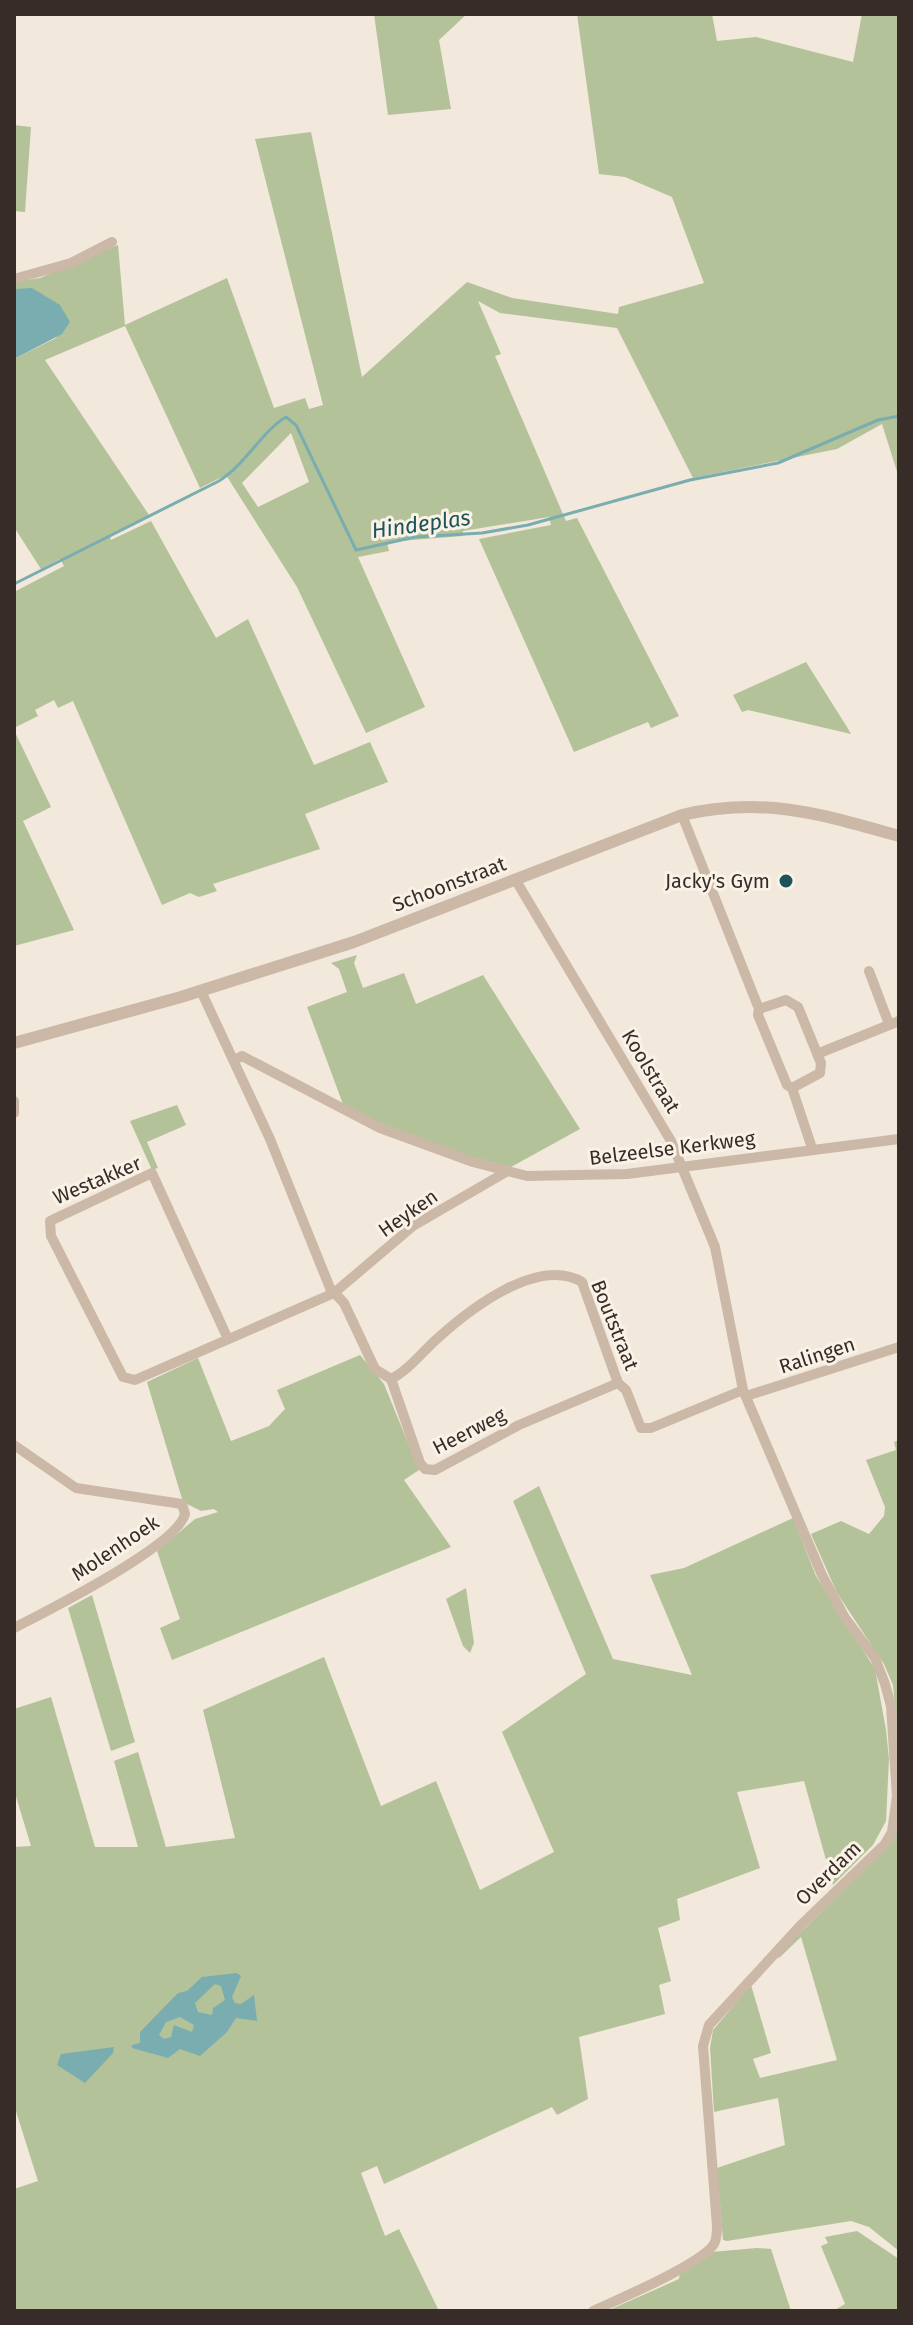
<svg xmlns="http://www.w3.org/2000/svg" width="913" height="2325" viewBox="0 0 913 2325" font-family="'Fira Sans',sans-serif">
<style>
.green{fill:#b4c29a;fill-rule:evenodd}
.water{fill:#79adb0;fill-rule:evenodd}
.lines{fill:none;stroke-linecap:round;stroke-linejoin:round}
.stream{stroke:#79adb0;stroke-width:3}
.minor{stroke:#cbb8a6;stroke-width:10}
.tertiary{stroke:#cbb8a6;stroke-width:12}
.poi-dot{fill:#1c5459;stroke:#faf2e7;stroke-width:3}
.labels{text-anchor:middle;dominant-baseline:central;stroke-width:6;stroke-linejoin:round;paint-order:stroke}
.poi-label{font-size:20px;fill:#372c27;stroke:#faf2e7;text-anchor:end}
.street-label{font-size:20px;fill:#372c27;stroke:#faf2e7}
.water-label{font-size:22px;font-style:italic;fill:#1c5459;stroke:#faf2e7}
</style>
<rect width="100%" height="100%" fill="#f2e8db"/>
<g class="green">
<path d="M374 14H467L439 40 451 109 388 115Z"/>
<path d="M577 14H712L717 41 756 37 853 62 862 14H899V478L882 424 837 449 693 478 617 328 500 313 478 301 501 354 495 356 566 521 577 518 679 716 651 728 648 722 574 752 479 539 551 525 549 517 463 531V536L387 542 389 551 358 557 425 707 366 733 297 587 226 475 200 488 125 326 45 360 149 515 110 535 111 540 151 521 216 638 248 619 314 765 370 742 388 782 305 814 320 849 213 884 217 891 199 897 190 893 162 905 73 701 58 708 54 700 35 710 38 716 14 728V592L64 566 60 559 41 569 14 527V359L56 338 67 318C55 299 37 288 14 289V282L40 278 118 245 125 325 227 278 274 408 305 398 309 409 323 405 255 139 311 132 362 377 467 282 512 298 618 314 619 307 704 283 672 197 625 177 599 174ZM291 433 309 482 258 507 242 483Z"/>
<path d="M14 125 31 127 25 212 14 211Z"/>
<path d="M806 662 847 727 851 734 748 710 742 712 733 695Z"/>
<path d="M14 730 51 807 23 821 74 930 14 946Z"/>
<path d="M357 955 354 963 363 988 404 973 416 1004 483 975 580 1129 511 1167 437 1148 344 1107 307 1007 347 992 339 969 331 963Z"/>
<path d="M177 1105 186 1125 147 1142 158 1168 152 1170 130 1121Z"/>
<path d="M360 1355 384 1384 419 1470 404 1480 451 1547 172 1660 160 1628 180 1619 157 1551 195 1519 218 1512 214 1509 201 1511 183 1502 147 1382 198 1358 231 1441 269 1426 285 1409 277 1390Z"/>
<path d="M899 1440V1754L893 1685 884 1664 837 1593 811 1534 841 1521 869 1534 884 1516 885 1507 866 1460 896 1450 894 1442Z"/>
<path d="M539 1486 613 1659 692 1675 650 1575 684 1568 793 1518 816 1576 875 1669 886 1730 889 1759 886 1821 873 1845 833 1885 804 1781 737 1792 760 1868 677 1899 680 1920 658 1928 671 1981 659 1985 665 2014 579 2037 588 2099 557 2115 552 2107 384 2184 377 2166 361 2173 385 2236 399 2229 439 2311H14V2189L38 2181 14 2105V1847L31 1846 14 1790V1709L51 1697 95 1847H138L114 1761 138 1752 166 1847 235 1838 203 1710 324 1657 381 1806 436 1781 480 1890 554 1852 502 1732 586 1674 513 1501Z"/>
<path d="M466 1588 474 1643 470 1653 463 1646 446 1599Z"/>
<path d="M92 1595 135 1742 111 1751 68 1608Z"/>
<path d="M899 1812V2251L869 2227 851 2221 727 2241 723 2240 717 2168 785 2145 778 2098 714 2112 710 2048 713 2030 751 1985 771 2053 753 2059 760 2078 837 2060 801 1937 779 1958 777 1956 885 1849Z"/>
<path d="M857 2231 899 2259V2311H833L845 2304 821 2246 828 2243 825 2237Z"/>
<path d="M757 2248 771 2249 791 2311H607L679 2279 680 2271 711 2252Z"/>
</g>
<g class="water">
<path d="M32 288 60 305 70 322 62 334 14 359V289Z"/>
<path d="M237 1973 241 1976 232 1997 235 2003 241 2004 254 1995 257 2021 236 2018 227 2032 200 2056 180 2049 168 2058 132 2048V2045L140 2043V2032L178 1993 187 1991 202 1977ZM215 1984 221 1986 225 2000 213 2008 212 2015 198 2012 195 2003ZM180 2017 194 2025 192 2032 174 2025 171 2037 164 2039 159 2035 166 2022Z"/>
<path d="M114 2047 113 2053 85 2083 57 2065 61 2054Z"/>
</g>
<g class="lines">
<path class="stream" d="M14 584 219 481C247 463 262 431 286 417L296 425 356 550 415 537 482 533 528 525 690 480 778 463 878 420 899 416"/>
<g class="minor">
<path d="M14 279 71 263 112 242"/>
<path d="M682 815 759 1009 758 1015 787 1085 792 1088 812 1148"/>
<path d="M515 879 671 1141 715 1247 743 1390 822 1575 845 1618 875 1658 885 1684 891 1706 897 1796 892 1832 885 1844 802 1924 709 2025 703 2046 717 2226C717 2232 717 2239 714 2244 702 2264 617 2300 593 2311"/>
<path d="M869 971 889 1024"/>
<path d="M201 991 270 1139 330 1288 344 1303 375 1369 391 1379"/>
<path d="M759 1009 786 1000 798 1007 821 1063 820 1073 792 1088"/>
<path d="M817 1054 899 1021"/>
<path d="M234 1060 242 1056 380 1128 473 1162 527 1176 627 1174 899 1139"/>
<path d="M14 1101V1113"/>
<path d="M227 1337 152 1173 50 1221 51 1236 123 1377 135 1380 334 1293 413 1226 506 1172"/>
<path d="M391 1379C409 1370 423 1351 438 1338 470 1309 538 1256 582 1282L618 1383 626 1390 641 1428H651L743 1390"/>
<path d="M391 1379 420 1463 425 1469 435 1470 519 1425 618 1383"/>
<path d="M746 1396 899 1347"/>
<path d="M14 1445 76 1488 182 1504 185 1514C177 1546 47 1611 14 1628"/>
</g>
<path class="tertiary" d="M14 1043 181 997 354 942 682 815C764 796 821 814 899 836"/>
</g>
<circle class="poi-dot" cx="786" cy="881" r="8"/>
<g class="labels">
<g class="poi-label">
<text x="770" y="881">Jacky's Gym</text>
</g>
<g class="street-label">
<text transform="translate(449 884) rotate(-21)">Schoonstraat</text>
<text transform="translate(651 1071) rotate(59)">Koolstraat</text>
<text transform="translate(672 1148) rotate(-7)">Belzeelse Kerkweg</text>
<text transform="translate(97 1180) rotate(-23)">Westakker</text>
<text transform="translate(408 1213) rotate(-35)">Heyken</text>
<text transform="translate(615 1325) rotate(68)">Boutstraat</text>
<text transform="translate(817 1355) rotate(-18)">Ralingen</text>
<text transform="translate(469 1431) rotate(-27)">Heerweg</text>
<text transform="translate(115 1548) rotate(-34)">Molenhoek</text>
<text transform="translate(828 1873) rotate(-44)">Overdam</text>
</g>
<g class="water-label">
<text transform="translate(421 524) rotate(-8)">Hindeplas</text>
</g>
</g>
<rect width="913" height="2325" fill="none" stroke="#372c27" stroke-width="32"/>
</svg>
